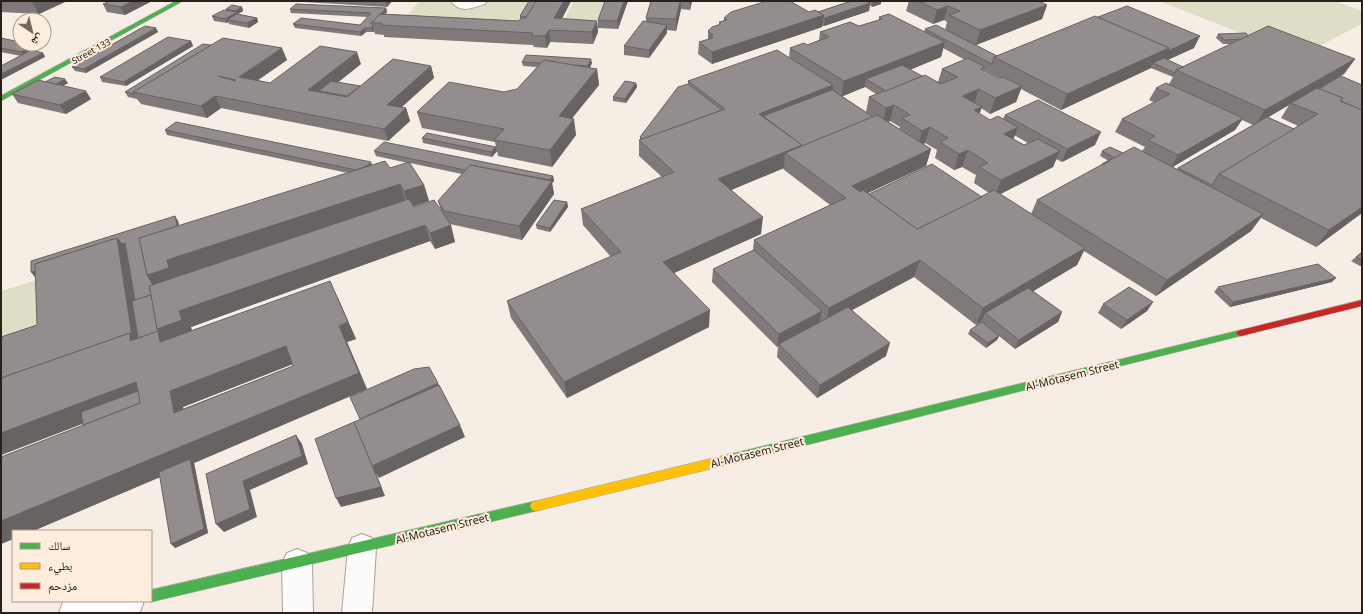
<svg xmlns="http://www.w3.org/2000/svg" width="1363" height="614" viewBox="0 0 1363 614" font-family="'Noto Sans','Noto Naskh Arabic',sans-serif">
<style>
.green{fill:#dedec7}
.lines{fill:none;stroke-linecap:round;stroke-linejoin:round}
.street-casing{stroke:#a8a19a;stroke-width:2}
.fast-casing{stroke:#a8a19a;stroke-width:1}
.slow-casing{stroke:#a8a19a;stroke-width:1}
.jam-casing{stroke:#a8a19a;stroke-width:1}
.street{fill:#fefcfb;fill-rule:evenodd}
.fast{fill:#4caf50;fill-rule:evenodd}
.slow{fill:#ffc107;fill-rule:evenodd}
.jam{fill:#c62828;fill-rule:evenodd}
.wall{fill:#7f797a;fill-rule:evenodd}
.shaded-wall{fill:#686363}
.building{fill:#948d8e;stroke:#686363;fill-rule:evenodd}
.labels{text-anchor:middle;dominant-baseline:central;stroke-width:4;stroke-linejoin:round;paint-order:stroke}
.far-street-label{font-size:9px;fill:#28211a;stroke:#feecdd}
.street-label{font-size:11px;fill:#28211a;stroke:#feecdd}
</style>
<rect width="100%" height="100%" fill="#f6ede5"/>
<g class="green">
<path d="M419 1H532L519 23 405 18Z"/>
<path d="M574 1H607L594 30 560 28Z"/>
<path d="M1159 1H1335L1362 11V24L1302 55 1253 38Z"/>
<path d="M43 278 47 337 1 352V291Z"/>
</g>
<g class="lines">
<g class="street-casing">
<g id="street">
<path d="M451 1H487L485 4C472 8 460 14 451 1Z"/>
<path d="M362 534 372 538 376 548 372 613H342L348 548 352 538Z"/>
<path d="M297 549 307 553 312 563 313 613H283L282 563 287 553Z"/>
<path d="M66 601H144L140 612 136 613H59L63 602Z"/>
</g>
</g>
<g class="fast-casing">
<g id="fast">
<path d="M176 1H183L1 101V96Z"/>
<path d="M1241 330 1244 331 1246 333 1244 335 731 464 727 462 726 459 727 456 731 454Z"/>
<path d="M536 501 540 502 542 506 540 510 536 511 151 602 148 601H151V590Z"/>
</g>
</g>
<g class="slow-casing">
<path id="slow" d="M731 454 735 456 736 459 735 462 731 464 536 511 532 510 530 506 532 502 536 501Z"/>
</g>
<g class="jam-casing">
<path id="jam" d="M1362 300V306L1241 336 1238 335 1236 333 1238 331 1241 330Z"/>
</g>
<use href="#street" class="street"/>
<use href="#fast" class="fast"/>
<use href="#slow" class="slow"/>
<use href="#jam" class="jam"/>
</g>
<g class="wall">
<path d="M1 1H67L39 14 1 12Z"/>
<path d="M110 1H152L125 15 107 12 103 4Z"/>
<path d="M302 1H392L387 7 303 2Z"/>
<path d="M529 1H571L562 19 597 21 598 32 593 44 550 42 547 48 534 47 533 45 384 37V35L375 34 374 31 373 32H366L361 36 295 28 293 24 360 25 368 17 291 13 290 9 386 8 387 12 385 14 519 21 520 19V16Z"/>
<path d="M605 1H628L618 29 598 28V20Z"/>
<path d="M651 1H692L690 10 681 9 676 31 667 30V33L649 58 624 55V46L646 22V18Z"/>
<path d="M851 1H881V4L872 7 870 5 869 11 824 26H822V27L712 64 698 54 699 42 708 39V31L719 25V22L724 21V18L809 12H818Z"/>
<path d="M909 1H1039L1047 5 1042 19 976 45 997 56 1194 48 1167 60 1183 67 1232 44H1223L1216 38 1218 34 1248 36 1355 59 1344 74 1319 89 1362 85V213L1316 247 1261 218 1251 231 1156 296 1084 251 1077 265 1033 291 1062 312 1058 322 1015 349 999 336 997 340 986 348 968 334 970 330 981 323V322L976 325 914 277 852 310 886 356 817 398 777 357 778 346 777 347 712 282 713 269 753 250 754 240 830 205 783 169 784 168 731 190 761 234 674 273 709 327 567 398 511 318 507 301 611 257 583 225 581 209 662 177 639 156V140H640V137L688 84V81L789 58 790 48 807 45 819 40 820 32 859 26 879 20V17L924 32 925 29 945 30 947 22 944 20 933 24 906 11ZM943 48 965 60 942 69 938 82 922 76 910 70 941 57ZM1151 68 1173 77 1169 84 1156 88 1149 100 1155 103 1122 119 1115 132 1145 147 1142 151 1123 153 1102 151 1100 156 1109 161 1102 164 1101 166 1037 200 1031 214 1000 194 1053 167 1056 159 1062 162 1095 145 1005 115 1003 119 990 120 979 114 981 108 990 114 1016 102 1021 89 1061 110ZM984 70 1000 78H999L984 71ZM865 87 876 94 869 97 866 112 842 96ZM1289 105 1281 118 1298 126 1294 129 1268 117ZM1242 120 1253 125 1178 168 1177 169 1172 167 1235 130ZM890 121 900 127 899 129 888 122ZM1014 135 1028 143 1024 145 1013 139ZM925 143 937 150 935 158 954 170 962 167 976 175 974 183 989 193 982 197 869 194 868 193 926 166 931 149 923 144Z"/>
<path d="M242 7 243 11 238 14 257 18 258 22 249 28 229 24V22L227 23 214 21 212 16 226 10V9Z"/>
<path d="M156 28 158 32 86 73 75 71 72 67Z"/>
<path d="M1 38 34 45 37 50 34 51 43 53 45 57 21 56 1 52Z"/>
<path d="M191 41 193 46 126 86 102 82 100 77Z"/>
<path d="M287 60 258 80 270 83 361 64 338 82 360 86 431 66 434 78 401 107 406 108 410 121 388 141 221 108 207 118 141 104 137 99 128 97 125 92Z"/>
<path d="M522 62 592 63 590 68 597 69 599 85 572 118 576 135 552 167 498 156 497 151 492 157 423 143 422 138 496 147 495 142 422 128 417 112 517 89 537 67 523 66Z"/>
<path d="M45 82 68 83 63 86 91 99 66 114 18 103 12 94Z"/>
<path d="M636 83 637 87 626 103 613 101V97Z"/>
<path d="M165 130 390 168 408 163 376 156 374 151 553 176 554 181 552 183 554 194 522 240 450 224 455 242 435 249 430 241 191 327 192 331 338 298 356 339 347 342 367 389 194 463 208 533 175 548 160 477 33 531H13V539L1 544 83 425 82 424 1 455V337L37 325 36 277H35L31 272 175 216 178 221 179 226 348 173 167 135ZM410 163 462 174 438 201 441 211 414 207 413 206 429 201 424 185ZM292 364 293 366 183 409V407Z"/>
<path d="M567 202 568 207 550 232 537 229 536 225Z"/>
<path d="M1362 252V267L1351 261 1356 257Z"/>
<path d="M1332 282 1230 307 1214 292 1218 287Z"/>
<path d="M1153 302 1147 311 1121 329 1098 313 1103 304Z"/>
</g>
<g class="shaded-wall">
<path d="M31 1H67L39 14Z"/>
<path d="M133 1H152L125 15 121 7Z"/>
<path d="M385 1H392L387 7Z"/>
<path d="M564 1H571L556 30 554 18Z"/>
<path d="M624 1H628L618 29 617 21Z"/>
<path d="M680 1H681V9L676 31V19Z"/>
<path d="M690 1H692L690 10Z"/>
<path d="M873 1H881V4L872 7Z"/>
<path d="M870 3 869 11 824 26 825 18Z"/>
<path d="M1047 5 1042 19 976 45 980 30Z"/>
<path d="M948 6 944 20 933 24 937 10Z"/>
<path d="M242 7 243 11 227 20 229 22 227 23 225 19 236 12 235 11Z"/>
<path d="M386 8 387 12 384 15 381 14Z"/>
<path d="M824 15 822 27 712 64V52Z"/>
<path d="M257 18 258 22 249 28 247 23Z"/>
<path d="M597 21 598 32 593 44 592 32Z"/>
<path d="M667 25V33L649 58V50Z"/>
<path d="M373 26 374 31 373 32 371 28Z"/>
<path d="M156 28 158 32 86 73 84 69Z"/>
<path d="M365 28 366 32 361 36 360 32Z"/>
<path d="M549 30 550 42 547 48 545 36Z"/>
<path d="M1200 36 1194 48 1157 65 1153 63 1151 68 1061 110 1067 94 1169 48Z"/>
<path d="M191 41 193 46 126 86 124 82Z"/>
<path d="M945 42 941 57 874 84 866 79 865 87 841 97 844 81Z"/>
<path d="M34 45 37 50 24 56 21 52Z"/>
<path d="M282 48 287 60 245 89 239 77Z"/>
<path d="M357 52 361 64 326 92 319 91 321 96 308 90Z"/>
<path d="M43 53 45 57 1 80V74Z"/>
<path d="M591 59 592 63 588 70V66Z"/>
<path d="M1355 59 1344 74 1293 103H1291L1289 105 1255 125 1265 110Z"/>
<path d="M431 66 434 78 391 117 387 105Z"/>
<path d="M597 69 599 85 561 132 559 116Z"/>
<path d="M65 79 68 83 55 90 53 86Z"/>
<path d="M636 83 637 87 626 103 625 99Z"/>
<path d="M833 85 831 101 770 125 759 114Z"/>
<path d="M1022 86 1016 102 990 114 995 98Z"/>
<path d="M979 89 974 104 962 96Z"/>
<path d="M86 91 91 99 66 114 60 105Z"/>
<path d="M215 96 221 108 207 118 201 106Z"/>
<path d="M894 105 890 121 883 124 886 108Z"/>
<path d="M982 107 976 123 974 110Z"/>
<path d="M406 108 410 121 388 141 384 129Z"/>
<path d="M1243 118 1235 130 1171 168 1178 155Z"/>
<path d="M574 119 576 135 552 167 550 150Z"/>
<path d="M930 127 925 143 918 147 922 131Z"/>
<path d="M1018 127 1012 143 1004 134Z"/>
<path d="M1101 132 1095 145 1062 162 1067 149Z"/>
<path d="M802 145 800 161 785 153 784 168 717 196 718 179Z"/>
<path d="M496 147 497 151 492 157 491 152Z"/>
<path d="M931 149 926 166 848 202 852 186Z"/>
<path d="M968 150 962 167 954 170 959 154Z"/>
<path d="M1060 151 1053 167 995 197 1001 180Z"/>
<path d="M371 162 373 167 361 171Z"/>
<path d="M553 176 554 181 552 183 554 194 522 240 519 226 545 187Z"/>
<path d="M400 184 405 200 179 311 425 225 430 241 191 327 193 337 1 400 119 251 35 277 31 272 117 238 125 243 128 248 125 249 127 251 157 329 147 275 175 216 178 221 180 231 167 260Z"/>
<path d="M424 185 429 201 409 208 404 191Z"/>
<path d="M567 202 568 207 550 232V228Z"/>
<path d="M1362 207V213L1316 247 1329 230Z"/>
<path d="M1263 214 1251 231 1156 296 1167 280Z"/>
<path d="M763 217 761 234 663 278V262Z"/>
<path d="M451 225 455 242 435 249 430 233Z"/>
<path d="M1085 248 1077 265 990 317 985 313 981 322 976 325 983 308Z"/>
<path d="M920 260 914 277 826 324 829 308Z"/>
<path d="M1336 278 1332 282 1230 307 1233 302Z"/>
<path d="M330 281 356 339 347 342 367 389 194 463 208 533 175 548 171 544 191 464 33 531H13V539L1 544V521L359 373 339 326Z"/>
<path d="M1153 302 1147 311 1121 329 1127 320Z"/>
<path d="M710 310 709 327 567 398 564 382Z"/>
<path d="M822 311 819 324 779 344 778 346 777 347 779 334Z"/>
<path d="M1062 312 1058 322 1015 349 1019 340Z"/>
<path d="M999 336 997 340 986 348 988 343Z"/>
<path d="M890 343 886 356 817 398 820 385Z"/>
<path d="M286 346 296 363 183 407 187 429 174 413 170 391Z"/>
<path d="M136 382 144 400 1 455V433Z"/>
<path d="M438 383 442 392 360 419Z"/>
<path d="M354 422 460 425 465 437 379 478 376 473 385 496 341 507 336 498Z"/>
<path d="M296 435 302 444 308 464 250 490 257 517 224 532 216 524 243 481Z"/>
</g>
<g class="building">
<path d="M110 1H133L121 7 103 4Z"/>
<path d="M529 1H536L527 17 520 16Z"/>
<path d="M536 1H564L554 18 597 21 592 32 549 30 545 36H532L533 33 381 25 382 23H371L380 14 519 21 521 18H526Z"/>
<path d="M605 1H624L617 21 598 20Z"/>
<path d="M651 1H680L676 19 646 18Z"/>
<path d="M767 1H790L809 12 815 10 824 15 712 52 699 42 713 38 709 36 713 35 708 31 712 27 721 24 719 22 727 20 724 18 731 12Z"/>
<path d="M851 1H866L870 3 825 18H823L824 15 818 12Z"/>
<path d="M919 1H1039L1047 5 980 30 949 15 960 11 948 6 937 10Z"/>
<path d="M296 4 386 8 381 14H384H380L371 23 373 26 371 28H365L360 32 293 24 301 18 360 25 371 13 290 9Z"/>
<path d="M232 5 242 7 235 11 226 9Z"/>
<path d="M1127 6 1200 36 1168 51 1169 48 1098 17Z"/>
<path d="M224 10 237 12 225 19 212 16Z"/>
<path d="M237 14 257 18 247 23 227 20Z"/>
<path d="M889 14 945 42 844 81 790 48 804 43 807 45 829 37 820 32 850 22 859 26 882 19 879 17Z"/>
<path d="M1095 16 1169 48 1067 94 994 57Z"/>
<path d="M643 21 667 25 649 50 624 46Z"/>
<path d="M936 25 997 56 994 57 992 64 925 29Z"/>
<path d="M145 26 156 28 84 69 72 67Z"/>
<path d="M1268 26 1355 59 1265 110 1176 70Z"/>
<path d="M1246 33 1248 36 1241 39 1225 40 1218 34Z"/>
<path d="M168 37 191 41 124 82 100 77Z"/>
<path d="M1 38 20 42V44H28L34 45 21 52 1 48Z"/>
<path d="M223 38 282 48 239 77 270 83 320 46 357 52 308 90 347 97 393 59 431 66 387 105 406 108 384 129 215 96 201 106 133 92ZM218 76 236 80 235 81Z"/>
<path d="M203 44 211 45 133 92 134 94 125 92Z"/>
<path d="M31 50 43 53 1 74V66Z"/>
<path d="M777 50 833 85 759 114 802 145 718 179 763 217 663 262 710 310 564 382 507 301 621 252 581 209 674 172 639 140 725 109 688 81Z"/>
<path d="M526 55 591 59 588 66 572 65 544 60 541 63 522 62Z"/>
<path d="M968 58 985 67 981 69 999 78 1003 77 1022 86 995 98 979 89 962 96 982 107 974 110 990 120 998 116 1018 127 1004 134 1024 145 1038 139 1060 151 1001 180 979 167 988 163 968 150 959 154 940 142 948 138 930 127 922 131 902 118 910 115 894 105 886 108 869 97 925 75 941 84 958 77 942 69Z"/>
<path d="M1164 58 1183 67 1176 70 1175 73 1153 63Z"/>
<path d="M544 60 597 69 559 116 574 119 550 150 494 140 504 129 417 112 449 82 504 92 517 89Z"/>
<path d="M902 65 922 76 886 91 866 79Z"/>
<path d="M1341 76 1362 85V110L1341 101 1343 98 1319 89Z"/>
<path d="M55 77 65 79 56 84 45 82Z"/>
<path d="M38 80 86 91 60 105 12 94Z"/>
<path d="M331 81 360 86 347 96 319 91Z"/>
<path d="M625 81 636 83 625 99 613 97Z"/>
<path d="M1166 83 1243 118 1178 155 1148 140 1155 136 1122 119 1170 94 1156 88Z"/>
<path d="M688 84 722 110 642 139 640 137 678 87Z"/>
<path d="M1317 88 1343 98 1340 101 1362 110V207L1329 230 1219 174 1318 114 1291 103Z"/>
<path d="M832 90 873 117 802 146V145L763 116Z"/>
<path d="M1038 100 1101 132 1067 149 1005 115Z"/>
<path d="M877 115 931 149 852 186 860 192 863 190 917 229 994 190 1085 248 983 308 920 260 829 308 754 240 846 198 785 153Z"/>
<path d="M1267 117 1294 129 1219 174 1212 185 1178 168Z"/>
<path d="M176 122 371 162 365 167 356 170 165 130Z"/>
<path d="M427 133 496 147 491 152 422 138Z"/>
<path d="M384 142 553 176 550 180 470 165 465 170 374 151Z"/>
<path d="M1110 147 1123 153 1115 158 1102 151Z"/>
<path d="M1134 147 1263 214 1167 280 1037 200Z"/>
<path d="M1109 160 1110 161 1102 165V164Z"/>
<path d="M385 161 390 168 409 162 424 185 404 191 400 184 167 260 169 268 147 275 139 238Z"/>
<path d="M932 164 982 197 917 229 869 194Z"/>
<path d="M470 165 552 181 519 226 444 211 438 201Z"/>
<path d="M409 199 414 207 434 200 451 225 430 233 425 225 179 311 182 320 157 329 149 286Z"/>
<path d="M554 200 567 202 550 228 536 225Z"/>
<path d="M175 216 177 226 139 238 147 275 153 285 149 286 151 295 135 300 125 243 122 244 117 238 35 264 36 271 31 272V261Z"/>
<path d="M117 238 132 336 130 333 1 378V337L37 325 35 264Z"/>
<path d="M754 250 822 311 779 334 713 269Z"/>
<path d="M1362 252V260L1356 257Z"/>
<path d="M1318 264 1336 278 1233 302 1218 287Z"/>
<path d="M330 281 348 322 339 326 359 373 1 521V457L140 403 136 382 1 433V378L130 333V341L158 331 160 342ZM286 346 293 366 174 413 170 391Z"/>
<path d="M1129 287 1153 302 1127 320 1103 304Z"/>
<path d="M1028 288 1062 312 1019 340 985 313Z"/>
<path d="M151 295 157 329 161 335 158 331 138 338 132 301Z"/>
<path d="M848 307 890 343 820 385 779 344Z"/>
<path d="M982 322 999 336 988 343 970 330Z"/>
<path d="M429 367 438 383 360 419 350 397 414 369Z"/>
<path d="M439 385 460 425 372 466 354 422Z"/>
<path d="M138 391 140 403 83 425 81 412Z"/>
<path d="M354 422 381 487 336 498 315 439Z"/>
<path d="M296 435 302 456 243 481 250 509 216 524 206 474Z"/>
<path d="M190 459 204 529 171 544 159 472Z"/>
</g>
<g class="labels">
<g class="far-street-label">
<text transform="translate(91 51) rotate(-29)">Street 133</text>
</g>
<g class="street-label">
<text transform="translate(1072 375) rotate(-14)">Al-Motasem Street</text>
<text transform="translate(757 452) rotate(-14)">Al-Motasem Street</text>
<text transform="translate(442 528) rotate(-14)">Al-Motasem Street</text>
</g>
</g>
<rect width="1363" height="614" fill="none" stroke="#28211a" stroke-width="4"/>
<rect x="12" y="530" width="140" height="72" fill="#feecdd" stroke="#a89b8f"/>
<rect x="20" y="543" width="20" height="6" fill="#4caf50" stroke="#a89b8f"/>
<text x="48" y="550" font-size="12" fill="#28211a">سالك</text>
<rect x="20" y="563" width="20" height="6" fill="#ffc107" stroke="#a89b8f"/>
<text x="48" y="570" font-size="12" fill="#28211a">بطيء</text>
<rect x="20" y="583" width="20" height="6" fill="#c62828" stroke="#a89b8f"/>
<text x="48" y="590" font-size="12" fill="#28211a">مزدحم</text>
<g transform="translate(32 32) rotate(145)"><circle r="19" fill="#feecdd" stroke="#a89b8f"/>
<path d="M0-3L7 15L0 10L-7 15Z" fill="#706861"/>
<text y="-6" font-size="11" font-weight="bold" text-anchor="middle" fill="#28211a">ش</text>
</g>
</svg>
